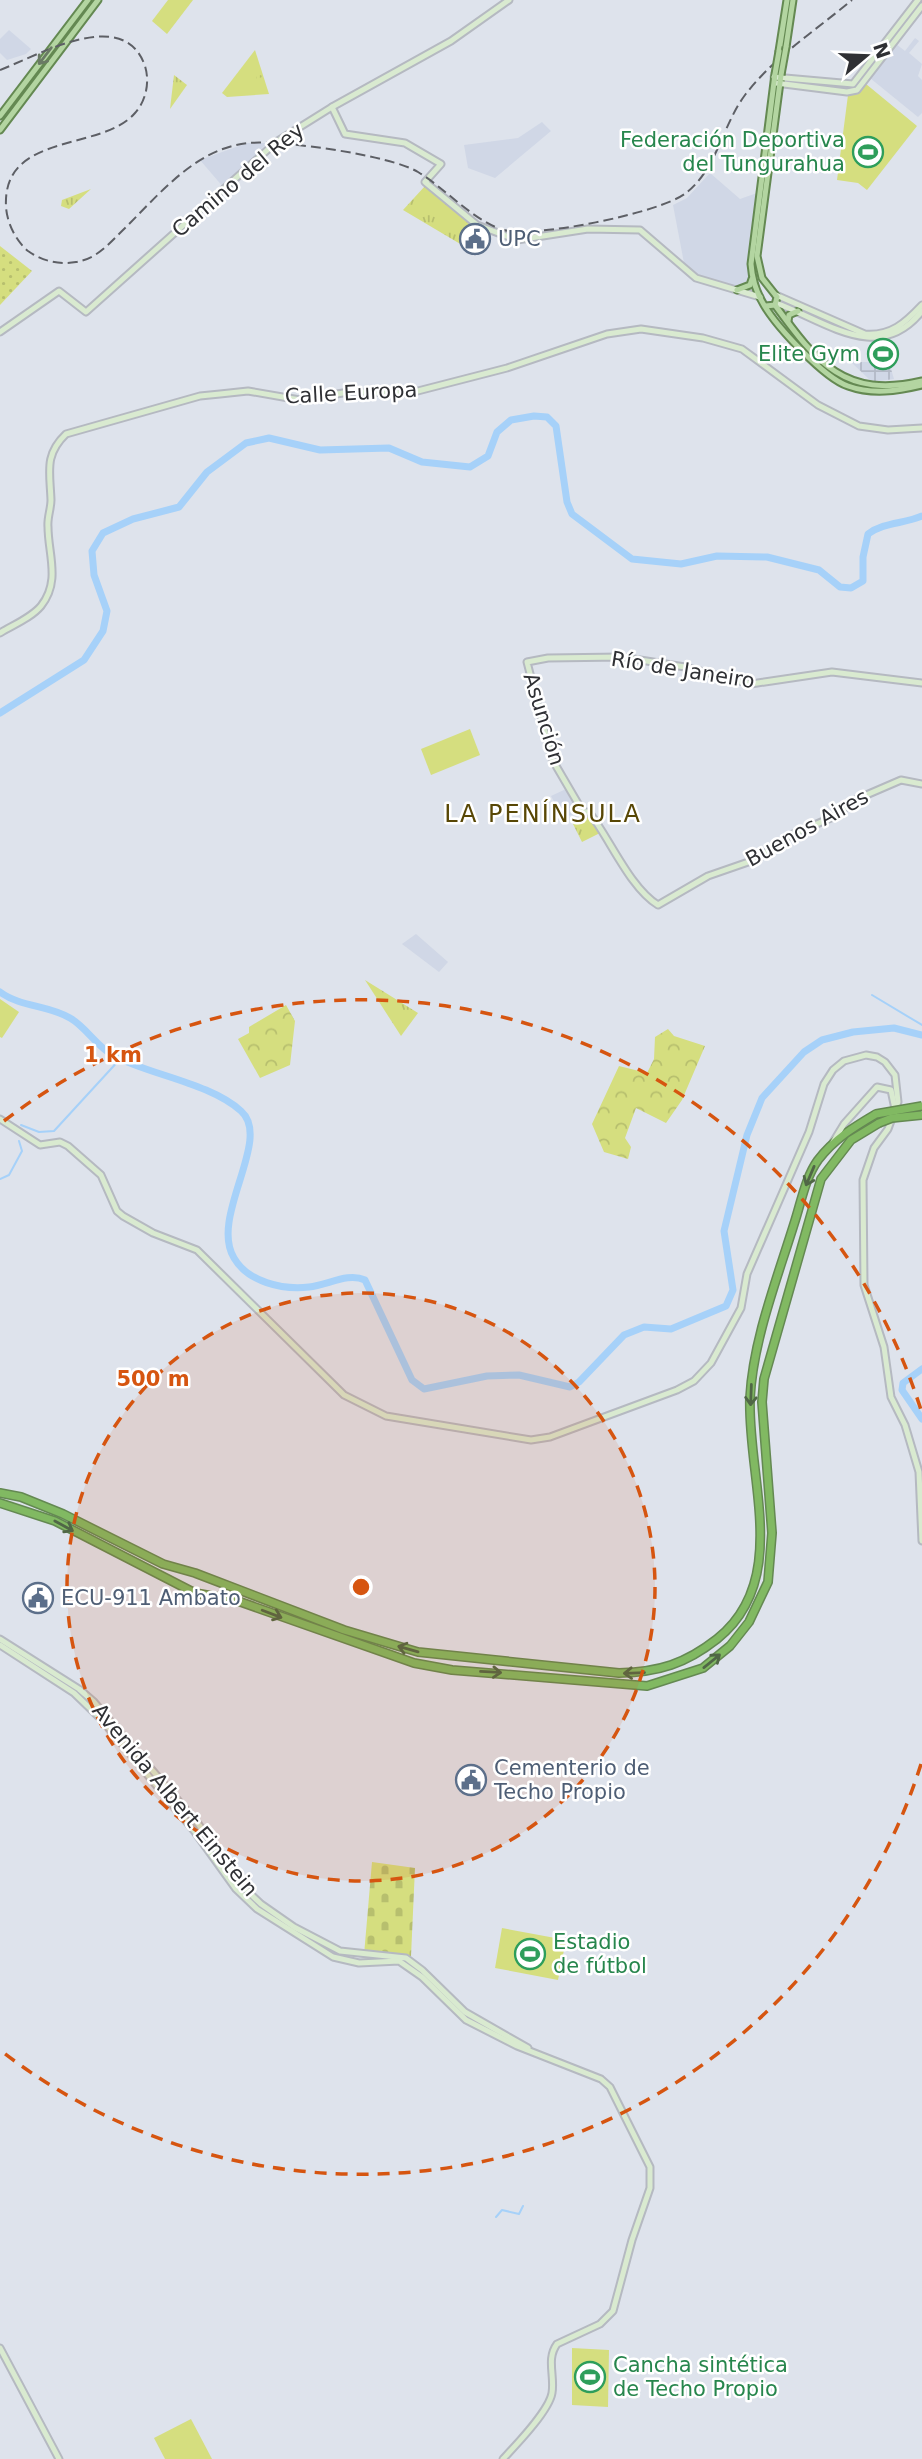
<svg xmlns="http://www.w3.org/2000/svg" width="922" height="2459" viewBox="0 0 922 2459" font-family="'DejaVu Sans',sans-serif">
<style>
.built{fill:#d0d7e6}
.industrial{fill:url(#industrial-grid)}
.grass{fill:#d5de7f}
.forest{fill:url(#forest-crowns)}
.cemetery{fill:url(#cemetery-stones)}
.park{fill:url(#park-tufts)}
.garden{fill:url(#garden-dots)}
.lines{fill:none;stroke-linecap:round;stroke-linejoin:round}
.stream{stroke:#a6d1f9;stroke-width:2}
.river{stroke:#a6d1f9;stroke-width:7}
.secondary-casing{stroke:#b5b9c1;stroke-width:9}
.primary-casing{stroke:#648952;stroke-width:9}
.highway-casing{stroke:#648952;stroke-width:10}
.secondary{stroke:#d9ead0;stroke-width:5}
.primary{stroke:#b3d5a1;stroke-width:5}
.highway{stroke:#81b962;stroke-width:7}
.rail{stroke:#5d5f65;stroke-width:2;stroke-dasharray:10 5;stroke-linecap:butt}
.secondary-bridge-casing{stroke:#b5b9c1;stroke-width:9;stroke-linecap:butt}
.primary-bridge-casing{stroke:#648952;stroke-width:9;stroke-linecap:butt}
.highway-bridge-casing{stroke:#648952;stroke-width:10;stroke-linecap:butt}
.secondary-bridge{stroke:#d9ead0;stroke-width:5}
.primary-bridge{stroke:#b3d5a1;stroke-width:5}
.highway-bridge{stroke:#81b962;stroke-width:7}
.oneway{stroke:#6a7a65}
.oneway2{stroke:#506746}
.ring{fill:none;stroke:#d65510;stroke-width:3.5;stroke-dasharray:12 9}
.labels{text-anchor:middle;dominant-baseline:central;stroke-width:5;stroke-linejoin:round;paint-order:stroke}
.leisure-label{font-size:21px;fill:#27864d;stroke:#fff;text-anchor:end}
.street-label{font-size:21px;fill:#2f3034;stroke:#fff}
.service-label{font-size:21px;fill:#4e5e75;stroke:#fff;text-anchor:start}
.quarter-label{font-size:24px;letter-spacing:2px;fill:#584705;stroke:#fff}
.centre{fill:#d65510;stroke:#fff;stroke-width:3.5}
.ring-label{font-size:21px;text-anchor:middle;font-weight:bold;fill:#d65510;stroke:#fff;stroke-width:5;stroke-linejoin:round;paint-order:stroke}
</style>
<defs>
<pattern id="industrial-grid" width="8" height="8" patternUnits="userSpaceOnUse" patternTransform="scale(1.75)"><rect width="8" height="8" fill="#d0d7e6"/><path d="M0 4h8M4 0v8" fill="none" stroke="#b3b9c6"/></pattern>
<pattern id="forest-crowns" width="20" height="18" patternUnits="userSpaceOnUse" patternTransform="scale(1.75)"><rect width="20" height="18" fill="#d5de7f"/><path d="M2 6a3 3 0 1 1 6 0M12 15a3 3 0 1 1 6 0" fill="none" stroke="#b7bf6e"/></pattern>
<pattern id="cemetery-stones" width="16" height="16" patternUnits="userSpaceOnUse" patternTransform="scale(1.75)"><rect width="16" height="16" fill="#d5de7f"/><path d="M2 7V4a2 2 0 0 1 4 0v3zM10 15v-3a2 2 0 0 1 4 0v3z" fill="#b7bf6e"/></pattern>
<pattern id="park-tufts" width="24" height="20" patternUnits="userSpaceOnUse" patternTransform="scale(1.75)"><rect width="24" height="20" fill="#d5de7f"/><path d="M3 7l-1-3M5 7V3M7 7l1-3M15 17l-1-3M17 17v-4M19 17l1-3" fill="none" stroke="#b7bf6e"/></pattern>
<pattern id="garden-dots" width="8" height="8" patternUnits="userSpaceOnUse" patternTransform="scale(1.75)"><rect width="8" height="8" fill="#d5de7f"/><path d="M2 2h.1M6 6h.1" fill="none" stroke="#b7bf6e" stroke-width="1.8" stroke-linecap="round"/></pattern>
</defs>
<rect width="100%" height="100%" fill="#dee3ec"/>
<g class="built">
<path d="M9 30 31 49 26 54 7 60 0 53V39Z"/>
<path d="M915 38 919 41 909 53 922 64 918 76 922 80V113L918 117 870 78 896 44 905 51Z"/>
<path d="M542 122 551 131 495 178 468 168 464 145 518 138Z"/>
<path d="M247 143H267L224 188 200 160Z"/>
<path d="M710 173 740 199 757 193 748 282 740 287 699 275 684 263 673 205 687 198Z"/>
<path d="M566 789 579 812 563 818 551 796Z"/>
<path d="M416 934 448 962 439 972 402 944Z"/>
</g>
<path class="industrial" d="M851 362H889L894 379 872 382Z"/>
<g class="grass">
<path d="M168 0H193L167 34 152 21Z"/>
<path d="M255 50 269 94 227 97 222 93Z"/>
<path d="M866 84 917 126 867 190 858 183 837 180 848 95 858 94Z"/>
<path d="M470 729 480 755 431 775 421 749Z"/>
<path d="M0 999 19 1012 2 1038 0 1037Z"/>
<path d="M502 1928 566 1940 558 1980 495 1968Z"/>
<path d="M572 2348 609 2350 608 2407 572 2405Z"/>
<path d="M191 2419 212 2459H165L154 2438Z"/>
</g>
<g class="forest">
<path d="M286 1005 295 1021 290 1065 260 1078 238 1039 249 1033V1027Z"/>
<path d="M668 1029 674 1036 705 1046 682 1100 666 1123 636 1108 625 1138 631 1147 628 1159 604 1152 592 1124 619 1066 647 1073 654 1059 655 1037Z"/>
</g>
<path class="cemetery" d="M372 1862 415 1868 411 1956 364 1955Z"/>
<g class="park">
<path d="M255 53 262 77 257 79 254 70 240 72Z"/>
<path d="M174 75 187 85 170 109Z"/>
<path d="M425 186 474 226 462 245 403 210Z"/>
<path d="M91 189 69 209 61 206 62 200Z"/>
<path d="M590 814 602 832 582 842 571 820Z"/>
<path d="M365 980 418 1013 401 1036Z"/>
</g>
<path class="garden" d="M0 246 32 271 0 305Z"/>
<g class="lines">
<g class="stream">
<path d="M872 995 922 1025"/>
<path d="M21 1125 39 1132 54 1131 121 1058"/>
<path d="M0 1179 9 1175 22 1151 19 1141"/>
<path d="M496 2217 502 2210 519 2214 523 2206"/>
</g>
<g class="river">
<path d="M0 713 84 660 103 631 107 611 94 575 92 551 103 533 133 519 179 507 207 472 246 443 269 438 320 450 389 448 422 462 470 467 488 456 497 432 511 420 534 416 547 417 556 426 567 502 572 514 632 559 681 564 717 556 767 557 819 570 840 587 851 588 863 581V557L868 534C884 522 904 524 922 516"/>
<path d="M0 992C20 1007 49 1005 70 1018 86 1027 97 1047 114 1056 150 1075 210 1083 241 1111 273 1139 209 1217 234 1258 248 1282 282 1290 309 1287 328 1285 348 1272 365 1280L412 1380 424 1389 487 1376 519 1375 570 1387 579 1382 624 1335 644 1327 671 1329 726 1306 733 1290 724 1231 747 1135 762 1098 804 1052 822 1040 853 1032 894 1028 922 1035"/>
<path d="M922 1369 903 1383 902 1390 922 1419"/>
</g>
<g class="secondary-casing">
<g id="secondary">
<path d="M774 77 853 84 918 0"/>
<path d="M776 83 847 92 857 90 922 6"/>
<path d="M332 107 345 134 405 143 441 164 425 182 477 225 517 240 588 229 640 230 696 278 760 297"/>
<path d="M276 142 332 107 451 41 509 0"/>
<path d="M776 295 865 334C891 336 905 323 922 305"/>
<path d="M776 303C827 322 879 365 922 311"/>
<path d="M0 332 59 291 86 312 273 145"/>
<path d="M0 633C13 625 31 618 41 606 61 581 48 554 48 527 47 518 51 509 51 500 50 472 44 455 66 434L200 396 220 394 248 391 300 400 349 392 410 393 507 368 607 334 641 329 703 338 742 349 818 405 859 426 888 430 922 428"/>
<path d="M922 683 832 672 751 684 685 667 621 657 548 658 527 662 552 759 583 812H589C610 839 630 888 658 905L708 876 757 859 791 835 833 817 857 799 901 780 922 784"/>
<path d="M0 1119 40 1145 60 1142 68 1146 101 1175 117 1211 123 1216 153 1233 197 1250 344 1395 386 1416 531 1440 550 1437 677 1390 694 1381 711 1363 741 1308 747 1274 809 1132 824 1084 833 1070 844 1061 866 1055 877 1057 885 1062 895 1075 898 1102 888 1129 874 1148 863 1180 864 1285 884 1347 891 1397 905 1425 919 1472 922 1541"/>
<path d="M833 1142 844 1124 877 1087 891 1090 895 1109"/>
<path d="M0 1639 79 1689 94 1702 199 1825 242 1886 261 1904 294 1927 340 1951 406 1958 422 1970 465 2012 528 2048"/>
<path d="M0 1645 74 1693 102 1720 195 1832 236 1889 257 1909 333 1957 359 1963 399 1961 422 1977 466 2020 517 2046 601 2079 610 2087 650 2167V2188L632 2240 613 2311 600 2324 557 2344C546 2359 555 2376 552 2393 549 2411 516 2445 503 2459"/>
<path d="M0 2348 59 2459"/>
</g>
</g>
<g class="primary-casing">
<g id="primary">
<path d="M786 47 793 0"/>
<path d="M779 51 787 0"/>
<path d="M775 74 751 264C752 279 756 292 764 305 777 327 824 378 848 386 873 395 897 391 922 385"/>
<path d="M0 116 88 0"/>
<path d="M0 130 98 0"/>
<path d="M737 290 750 285 752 279"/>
<path d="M775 305C817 363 845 399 922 381"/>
<path d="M766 306 775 305 777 297 762 278 757 256 781 75"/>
<path d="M788 321 789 315 798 311"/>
</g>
</g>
<g class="highway-casing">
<g id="highway">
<path d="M0 1493 21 1497 63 1514 163 1564 195 1573 344 1630 418 1652 619 1673C659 1672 685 1664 717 1639 791 1580 747 1478 750 1398 753 1340 777 1279 794 1224 801 1203 805 1178 818 1160 834 1139 854 1127 876 1114"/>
<path d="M0 1503 55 1521 195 1593 235 1600 414 1663 452 1670 647 1686 703 1668 730 1646 749 1622 768 1582 772 1533 762 1402 764 1379 821 1179 851 1140 879 1123"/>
</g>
</g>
<use href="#secondary" class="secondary"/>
<use href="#primary" class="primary"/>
<use href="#highway" class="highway"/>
<path class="rail" d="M0 70C39 55 124 5 145 66 150 82 146 101 135 113 102 152 2 131 6 207 7 223 16 241 28 251 42 261 59 265 76 262 96 259 108 245 122 231 159 195 195 148 249 143 282 140 390 155 418 172 446 189 468 216 500 229 529 240 661 213 686 193 717 169 722 126 745 95 773 58 816 30 852 0"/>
<g class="secondary-bridge-casing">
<path id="secondary-bridge" d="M273 145 276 142"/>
</g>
<g class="primary-bridge-casing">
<g id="primary-bridge">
<path d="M775 74 779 51"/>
<path d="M781 75 786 47"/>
</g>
</g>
<g class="highway-bridge-casing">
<g id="highway-bridge">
<path d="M876 1114 922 1106"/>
<path d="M879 1123 892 1118 922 1115"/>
</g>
</g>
<use href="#secondary-bridge" class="secondary-bridge"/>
<use href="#primary-bridge" class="primary-bridge"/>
<use href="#highway-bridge" class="highway-bridge"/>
</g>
<defs><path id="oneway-shaft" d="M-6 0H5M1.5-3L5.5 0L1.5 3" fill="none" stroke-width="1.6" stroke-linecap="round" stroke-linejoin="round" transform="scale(1.75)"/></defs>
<use class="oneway" href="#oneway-shaft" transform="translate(45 56) rotate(127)"/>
<g class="oneway2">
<use href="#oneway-shaft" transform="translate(810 1176) rotate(113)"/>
<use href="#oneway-shaft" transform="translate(751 1395) rotate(92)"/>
<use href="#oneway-shaft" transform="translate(64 1526) rotate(29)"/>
<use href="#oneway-shaft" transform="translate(272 1614) rotate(21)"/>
<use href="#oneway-shaft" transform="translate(408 1649) rotate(-164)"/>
<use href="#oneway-shaft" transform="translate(712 1661) rotate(-39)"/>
<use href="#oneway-shaft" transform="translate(491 1672) rotate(3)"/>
<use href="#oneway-shaft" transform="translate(634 1673) rotate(178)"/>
</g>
<circle cx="361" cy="1587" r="294" fill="#d65510" fill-opacity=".12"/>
<g class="ring">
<circle cx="361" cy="1587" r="294"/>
<path d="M921 1764A587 587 0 0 1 4 2053M4 1121A587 587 0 0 1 921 1410"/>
</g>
<defs>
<g id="stadium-ring" transform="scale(1.575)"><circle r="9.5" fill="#fff" stroke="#2e9e5b" stroke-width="1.5"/><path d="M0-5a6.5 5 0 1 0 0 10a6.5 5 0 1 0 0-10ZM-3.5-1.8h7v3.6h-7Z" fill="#2e9e5b"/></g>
<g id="civic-ring" transform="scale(1.575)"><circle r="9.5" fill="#fff" stroke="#5c6f8a" stroke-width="1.5"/><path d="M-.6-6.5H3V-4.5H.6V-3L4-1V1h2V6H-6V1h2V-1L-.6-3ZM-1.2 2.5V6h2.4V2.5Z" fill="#5c6f8a"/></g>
</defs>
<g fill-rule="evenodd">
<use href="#stadium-ring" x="868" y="152"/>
<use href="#civic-ring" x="475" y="239"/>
<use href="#stadium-ring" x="883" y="354"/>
<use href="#civic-ring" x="38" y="1598"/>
<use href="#civic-ring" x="471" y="1780"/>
<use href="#stadium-ring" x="530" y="1954"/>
<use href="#stadium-ring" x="590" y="2377"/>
</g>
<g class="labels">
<g class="leisure-label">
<text x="845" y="140">Federación Deportiva<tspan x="845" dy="24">del Tungurahua</tspan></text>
<text x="860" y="354">Elite Gym</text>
<text x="553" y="1942" text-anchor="start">Estadio<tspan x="553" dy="24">de fútbol</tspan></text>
<text x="613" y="2365" text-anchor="start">Cancha sintética<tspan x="613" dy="24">de Techo Propio</tspan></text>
</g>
<g class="street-label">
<text transform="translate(238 180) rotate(-40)">Camino del Rey</text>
<text transform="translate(351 393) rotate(-3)">Calle Europa</text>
<text transform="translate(683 670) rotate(9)">Río de Janeiro</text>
<text transform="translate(544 719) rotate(73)">Asunción</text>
<text transform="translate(807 828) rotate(-29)">Buenos Aires</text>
<text transform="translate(175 1800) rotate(50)">Avenida Albert Einstein</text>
</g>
<g class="service-label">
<text x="498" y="239">UPC</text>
<text x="61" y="1598">ECU-911 Ambato</text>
<text x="494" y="1768">Cementerio de<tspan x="494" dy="24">Techo Propio</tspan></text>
</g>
<g class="quarter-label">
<text x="543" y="814">LA PENÍNSULA</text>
</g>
</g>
<circle cx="361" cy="1587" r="10" class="centre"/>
<g class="ring-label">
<text x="113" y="1062">1 km</text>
<text x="153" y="1386">500 m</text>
</g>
<g transform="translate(866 56) rotate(71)" stroke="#ffffff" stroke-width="5" paint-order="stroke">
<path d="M0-5L12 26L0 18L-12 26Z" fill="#2f3034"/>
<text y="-10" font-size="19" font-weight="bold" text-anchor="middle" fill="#2f3034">N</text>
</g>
</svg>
